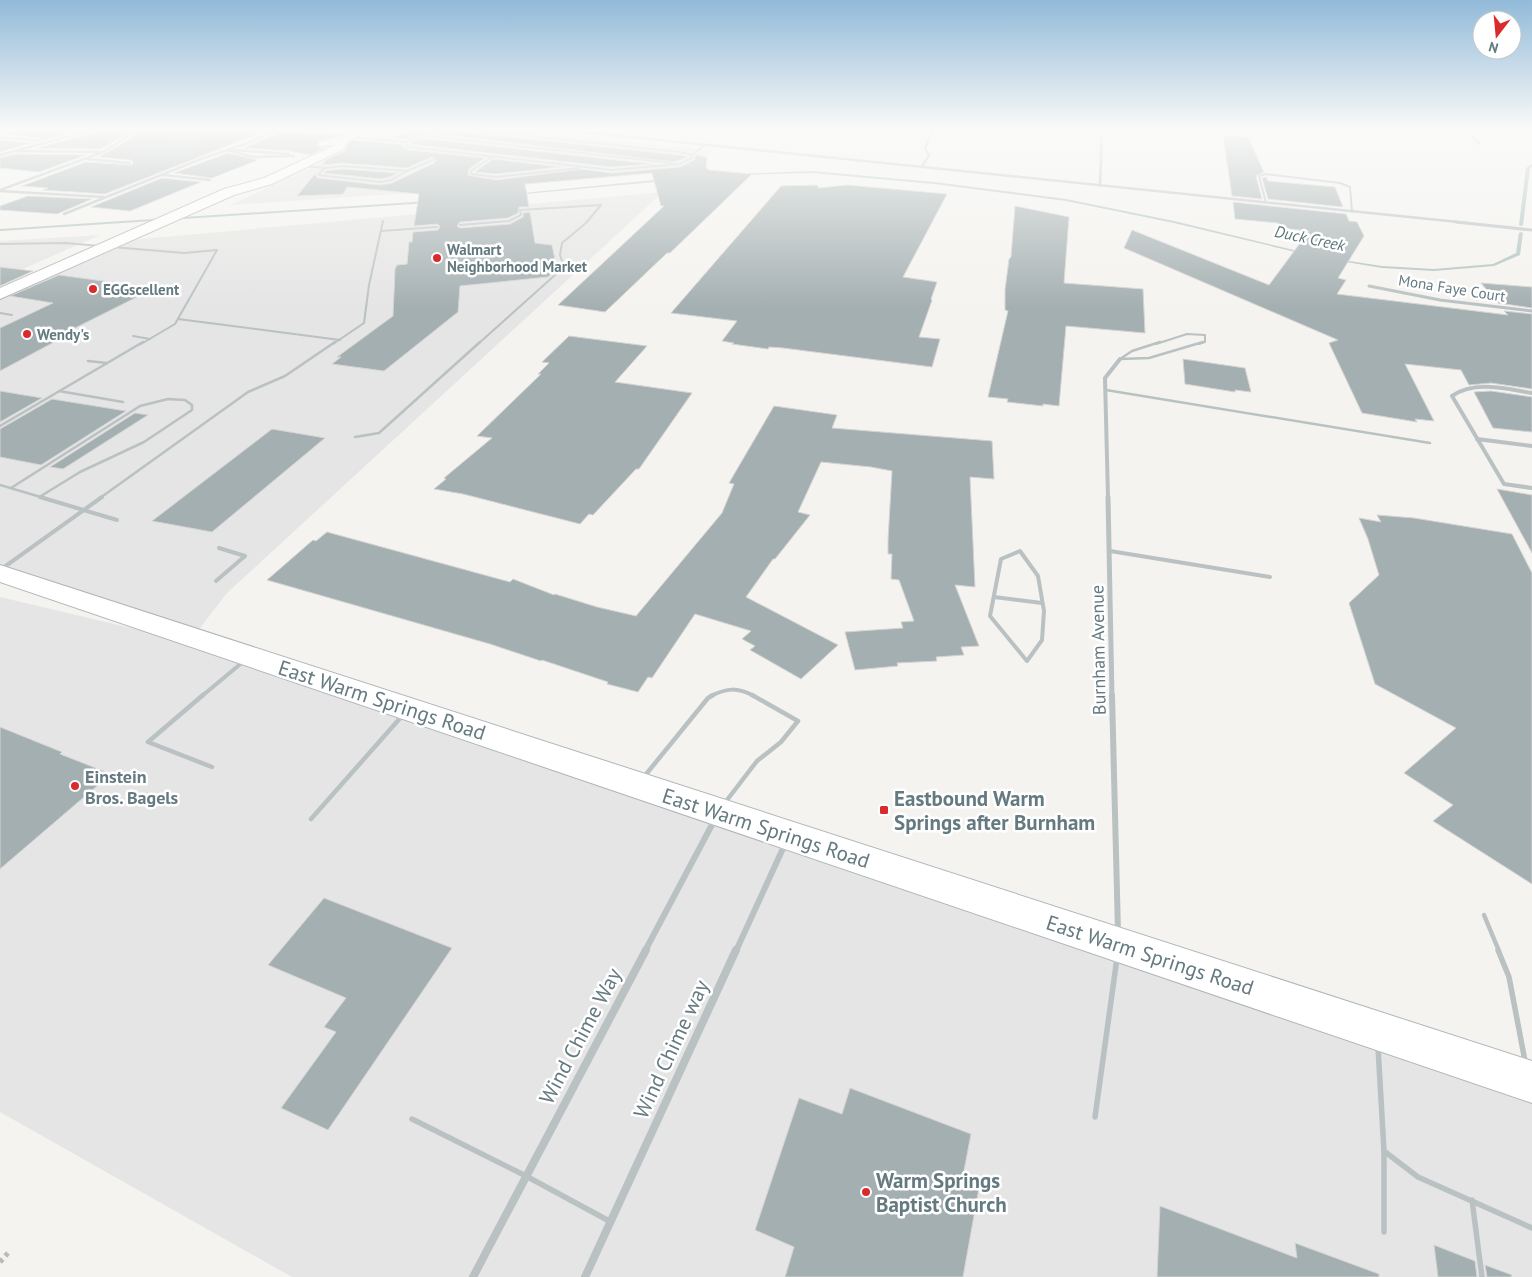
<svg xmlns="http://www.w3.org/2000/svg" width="1532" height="1277" viewBox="0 0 1532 1277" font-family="'PT Sans',sans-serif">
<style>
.built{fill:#e4e5e4}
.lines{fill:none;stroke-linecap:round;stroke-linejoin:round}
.stream{fill:#b2c3c3;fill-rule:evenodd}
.building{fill:#a4afb1;stroke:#d5d4d3}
.primary-casing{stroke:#b0b6b8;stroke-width:2}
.path-far1{stroke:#b7bbbc;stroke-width:1;stroke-dasharray:1 1;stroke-linecap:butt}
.path{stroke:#b7bbbc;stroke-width:5;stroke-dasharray:4 4;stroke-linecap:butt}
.lane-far4{stroke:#bac1c2;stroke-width:2}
.lane-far3{stroke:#bac1c2;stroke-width:2.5}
.lane-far2{stroke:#bac1c2;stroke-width:4}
.lane-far1{stroke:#bac1c2;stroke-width:4.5}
.lane{stroke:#bac1c2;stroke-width:5.5}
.street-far5{stroke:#bac1c2;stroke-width:2.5}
.street-far4{stroke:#bac1c2;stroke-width:3}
.street-far3{stroke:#bac1c2;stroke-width:4}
.street-far2{stroke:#bac1c2;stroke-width:5}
.street-far1{stroke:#bac1c2;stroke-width:6}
.street{stroke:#bac1c2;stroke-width:8}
.primary{fill:#fff;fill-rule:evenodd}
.poi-dot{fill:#da2a2c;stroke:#fff;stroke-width:2}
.labels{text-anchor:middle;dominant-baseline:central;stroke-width:5;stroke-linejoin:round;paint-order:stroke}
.far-poi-label{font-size:15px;font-weight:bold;fill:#647a80;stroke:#fff;text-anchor:start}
.far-street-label{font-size:15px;fill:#647a80;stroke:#fff}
.far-water-label{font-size:16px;font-style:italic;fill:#5b7676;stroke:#fff}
.street-label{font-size:18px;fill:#647a80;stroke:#fff}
.poi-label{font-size:18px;font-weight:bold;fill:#647a80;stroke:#fff;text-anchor:start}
.near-street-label{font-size:21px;fill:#647a80;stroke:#fff}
.near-poi-label{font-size:21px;font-weight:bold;fill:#647a80;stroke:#fff;text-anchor:start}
</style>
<rect width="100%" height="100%" fill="#f4f3f0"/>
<g class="built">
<path d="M393 129H506L712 151 697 166 612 176 497 187 231 205Z"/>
<path d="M663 192 227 593 193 637 0 573V294L119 241Z"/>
<path d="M100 235 0 279V241Z"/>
<path d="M0 597 249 656 1532 1082V1277H292L0 1112Z"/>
</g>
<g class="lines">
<g class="stream">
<path d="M1532 164V167L1530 168 1523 225 1521 226 1519 225 1526 168Z"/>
<path d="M812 171 934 182 1066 199 1174 221 1306 253 1304 254 1174 223 1066 201 934 184 812 173 737 175 735 174Z"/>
<path d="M664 179 665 181 515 195 513 194Z"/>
<path d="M429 201 428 203 0 231V229Z"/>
<path d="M1521 232 1523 233 1520 255 1494 266 1434 271 1382 268 1334 260 1336 259 1382 266 1434 269 1493 264 1516 253 1519 233Z"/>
</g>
</g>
<g class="building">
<path d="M22 129H84L43 140 40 138 4 134Z"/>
<path d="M99 129H244L268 130 105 194 43 190 48 188 22 186 86 162 132 165 133 162 131 160 99 157 135 136 136 132 133 130 101 149 37 148 97 132Z"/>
<path d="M410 129H425L406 139 383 137 393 138Z"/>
<path d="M434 129 680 155 688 157 674 162 429 133Z"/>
<path d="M280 132 328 134 340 135 319 141 317 145 320 148H325L310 155 289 151 244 148Z"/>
<path d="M1223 135 1248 137 1264 172 1256 176 1262 199 1232 196Z"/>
<path d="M420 138 652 164 612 167 409 144Z"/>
<path d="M0 140 31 143 0 152Z"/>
<path d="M355 140 403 145 404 148 409 150 485 158 469 169 468 175 496 180 581 169 612 173 680 167 694 160 696 155 707 157 706 168 709 170 752 174 670 253H667L605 312 558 305 664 206H661L652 173 525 184 529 207H519L518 213 508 218 460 222 457 226 460 228 510 224 523 217V213L530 212 535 243 552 245 557 269 548 277 460 286 458 312 384 371 332 364 341 357H337L393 316 395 269 397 265 407 264 409 242H412L413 232 438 230 440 226 437 224 414 226 419 194 347 187 343 194 297 196 318 170 315 175 318 178 380 185 392 183 434 163 436 160 432 157 407 168 342 163 322 165 326 160 345 151 348 143Z"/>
<path d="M228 153 258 160 212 178 174 173Z"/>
<path d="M15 154H16L86 155 39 172 0 168V158Z"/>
<path d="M493 159 561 167 496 174 475 172Z"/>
<path d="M342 169 398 173 390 177 380 179 324 173 326 171Z"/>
<path d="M1266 177 1268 181 1335 187 1343 207 1268 199 1262 178Z"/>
<path d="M162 178 201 182 130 211 91 207Z"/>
<path d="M817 185 819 188 847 185 947 194 903 277 937 282 931 299 932 300 919 337 940 339 932 367 783 348 769 347 768 349 732 344 734 343 722 341 737 321 671 313 781 186Z"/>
<path d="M28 196 92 199 57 214 0 210V206Z"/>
<path d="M1233 202 1346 214 1349 221 1357 222 1364 236 1338 278 1346 280 1337 294 1508 315 1504 311 1532 314V389L1491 383 1469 385 1461 370 1405 364 1434 421 1415 419 1417 422 1362 413 1329 343 1338 340 1124 248 1132 230 1269 285 1309 231 1280 228 1278 223 1235 219Z"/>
<path d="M1015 206 1069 217 1064 283 1143 289 1145 333 1066 326 1059 406 1043 404V406L1007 402 1008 399 988 397 1008 311 1005 310V290L1009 259 1011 257Z"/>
<path d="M0 267 33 271 0 286Z"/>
<path d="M59 275 155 288 69 331 73 332 0 371V328L53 303 10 296Z"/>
<path d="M1481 283 1532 287V308L1498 303Z"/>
<path d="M569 336 647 346 615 382 692 393 639 469H636L593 515 589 514 580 524 463 494 434 489 446 479 444 478 492 438 477 436 541 374H538L549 363 542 362Z"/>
<path d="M1183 359 1245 368 1251 392 1235 390V392L1185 384Z"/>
<path d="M0 391 42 398 0 422Z"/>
<path d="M1491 391 1532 397V432L1493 428 1474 392Z"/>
<path d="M52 399 126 411 41 465 0 457V429Z"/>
<path d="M774 406 837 415 832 428 992 441 994 479 970 477 975 587 955 585 979 646 961 647 964 655 936 657 937 661 897 663 898 666 855 670 845 632 903 628 901 622 914 621 899 580 891 579 892 554H888V540L892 471 871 467 821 462 798 512 810 515 775 559H773L746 597 838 645 801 679 750 650 755 646 742 639 751 631 695 614 652 678 648 677 638 692 607 684 608 682 542 660 541 661 490 644 267 580 313 540 316 541 327 532 510 582 513 579 554 595 555 594 597 607 636 616 722 513 734 484 729 483Z"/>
<path d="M135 413 148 415 63 469 50 467Z"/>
<path d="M272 429 325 438 212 532 152 521Z"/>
<path d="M1497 489 1532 495V553Z"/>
<path d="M1377 515 1414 518 1512 534 1532 573V884L1433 821 1453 805 1404 773 1456 728 1375 684 1349 603 1379 575 1368 539 1359 518 1381 522Z"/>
<path d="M0 727 62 752 60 754 111 774 0 869Z"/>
<path d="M324 898 452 948 328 1130 281 1108 336 1032 324 1027 346 998 268 965Z"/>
<path d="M850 1088 971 1134 962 1181 979 1188 963 1277H785L794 1247 755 1230 799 1098 842 1114Z"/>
<path d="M1160 1206 1297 1258 1295 1243 1379 1274V1277H1157Z"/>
<path d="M1434 1245 1475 1261 1477 1277H1438Z"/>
<path d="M1485 1265 1512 1275 1511 1277H1487Z"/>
</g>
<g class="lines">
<g class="primary-casing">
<g id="primary">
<path d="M358 129H372L347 142 344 149 272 184 234 195 0 299V288L224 189 264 178 335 145 320 146 318 144 320 142 339 137Z"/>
<path d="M0 565 1532 1061V1103L0 582Z"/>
</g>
</g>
<g class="path-far1">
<path d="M149 135H173"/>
<path d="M175 136 174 138 177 139 202 140"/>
</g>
<path class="path" d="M0 1262 8 1253"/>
<g class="lane-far4">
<path d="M418 135 672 163"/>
<path d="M351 137 407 142 431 129"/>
<path d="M407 142 406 146 409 147 612 170 680 164 692 158V155L680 152 461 129"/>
<path d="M692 155 706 144"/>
<path d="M492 157 471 171V174L496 177 579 168"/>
<path d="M304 166 325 168 342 166 407 171 433 160"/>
<path d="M324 169 318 175 380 182 391 180 407 171"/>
<path d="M1266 203 1259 176 1266 174 1340 183 1350 187 1352 212"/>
<path d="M460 225 509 221 521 215 520 210 601 205 586 223 562 243 560 255 564 267 478 344"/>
<path d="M381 231 437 227"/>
<path d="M0 244 66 243 100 246"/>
<path d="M112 247 184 253 217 250 175 324 141 344"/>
<path d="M0 313 12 315"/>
<path d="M178 319 340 340"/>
<path d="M133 336 150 339"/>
<path d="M333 344 364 323 369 285 383 221"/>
<path d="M1156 344 1187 334 1205 335V342L1199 344"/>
</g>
<g class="lane-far3">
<path d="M1160 342 1132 351 1120 359 1149 358 1203 342"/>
<path d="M88 361 107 363"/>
<path d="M1106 390 1430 443"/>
<path d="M59 391 123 402"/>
<path d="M0 426 143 342"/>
<path d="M355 437 379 433 480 342"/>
<path d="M0 485 44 498"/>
<path d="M11 488 140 406 168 399 185 400 192 405V410L144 442 80 472 41 496"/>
<path d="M100 498 248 392 285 376 335 342"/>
</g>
<g class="lane-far2">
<path d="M40 497 117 520"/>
<path d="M1020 551 1038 576 1044 611 1042 640 1027 661 990 616 1001 559Z"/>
<path d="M1110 551 1270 577"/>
<path d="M0 570 102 497"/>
<path d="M216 581 245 556 219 548"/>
<path d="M994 597 1042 603"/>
<path d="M202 696 244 661"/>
<path d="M711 696C727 688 737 687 754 696"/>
</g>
<g class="lane-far1">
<path d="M203 695 148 742 212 767"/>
<path d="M643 778 708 698 713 695"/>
<path d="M724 804 757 761 781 742 798 721 752 695"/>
<path d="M311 819 402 716"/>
<path d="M1484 915 1499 951"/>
</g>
<g class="lane">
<path d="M1498 950 1509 977 1525 1061"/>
<path d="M1378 1047 1384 1151V1232"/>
<path d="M1095 1117 1117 958"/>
<path d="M412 1119 526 1176 611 1222"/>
<path d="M1384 1151 1418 1177 1532 1228"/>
<path d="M1472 1200 1482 1277"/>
</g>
<g class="street-far5">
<path d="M281 129 327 131"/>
<path d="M552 129 1468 223"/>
<path d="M1464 129 1480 144"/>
<path d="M0 137 40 141"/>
<path d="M228 150 252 157 294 156"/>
<path d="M233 150 289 154"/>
<path d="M16 151 100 152"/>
<path d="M0 155 96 129"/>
<path d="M88 159 130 163"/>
<path d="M922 167 929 155 925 148 934 129"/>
<path d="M163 175 210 180"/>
<path d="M1100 186 1102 129"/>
<path d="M0 190 103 152 133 133"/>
<path d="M0 191 103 197"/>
<path d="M64 214 201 159 248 143 279 129"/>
</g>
<g class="street-far4">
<path d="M1456 222 1532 230"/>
<path d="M1369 286 1440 300 1532 311"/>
</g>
<g class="street-far3">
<path d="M1532 393C1506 389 1475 380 1452 396L1504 484 1532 488"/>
<path d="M1477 439 1532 446"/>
<path d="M1108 498 1105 378 1120 359"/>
</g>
<path class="street-far2" d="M1108 497 1112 696"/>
<g class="street-far1">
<path d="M1112 695 1118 932"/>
<path d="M645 951 715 819"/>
<path d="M736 951 785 844"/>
</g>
<g class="street">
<path d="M473 1277 646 950"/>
<path d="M585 1277 736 950"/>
</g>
<use href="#primary" class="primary"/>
</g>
<linearGradient id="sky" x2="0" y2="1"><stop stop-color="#92bad9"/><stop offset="0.42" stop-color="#fafaf8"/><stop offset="1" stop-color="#fafaf8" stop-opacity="0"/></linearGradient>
<rect width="1532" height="308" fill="url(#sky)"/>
<g class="poi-dot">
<circle cx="437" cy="258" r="5"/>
<circle cx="93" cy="289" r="5"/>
<circle cx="27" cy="334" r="5"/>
<circle cx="75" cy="786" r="5"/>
<rect x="879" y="805" width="10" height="10" rx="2.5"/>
<circle cx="866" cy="1192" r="5"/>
</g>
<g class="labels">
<g class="far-poi-label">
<text x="447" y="249">Walmart<tspan x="447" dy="17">Neighborhood Market</tspan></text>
<text x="103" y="289">EGGscellent</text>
<text x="37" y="334">Wendy's</text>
</g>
<g class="far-street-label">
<text transform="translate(1452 288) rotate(9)">Mona Faye Court</text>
</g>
<g class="far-water-label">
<text transform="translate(1310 238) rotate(12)">Duck Creek</text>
</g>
<g class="street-label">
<text transform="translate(1098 650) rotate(-91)">Burnham Avenue</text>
</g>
<g class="poi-label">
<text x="85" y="776">Einstein<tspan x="85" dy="21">Bros. Bagels</tspan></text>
</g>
<g class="near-street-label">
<text transform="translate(382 700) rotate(18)">East Warm Springs Road</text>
<text transform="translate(766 828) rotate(18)">East Warm Springs Road</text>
<text transform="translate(1150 955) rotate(18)">East Warm Springs Road</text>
<text transform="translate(580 1036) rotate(-62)">Wind Chime Way</text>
<text transform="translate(671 1049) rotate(-65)">Wind Chime way</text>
</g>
<g class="near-poi-label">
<text x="894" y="798">Eastbound Warm<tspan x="894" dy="24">Springs after Burnham</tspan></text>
<text x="876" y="1180">Warm Springs<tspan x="876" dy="24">Baptist Church</tspan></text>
</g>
</g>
<g transform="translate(1497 35) rotate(196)"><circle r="24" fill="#ffffff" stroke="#c1cacc"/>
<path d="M0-4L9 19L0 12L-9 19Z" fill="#da2a2c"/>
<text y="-8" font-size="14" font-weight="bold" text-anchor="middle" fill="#647a80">N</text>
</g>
</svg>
